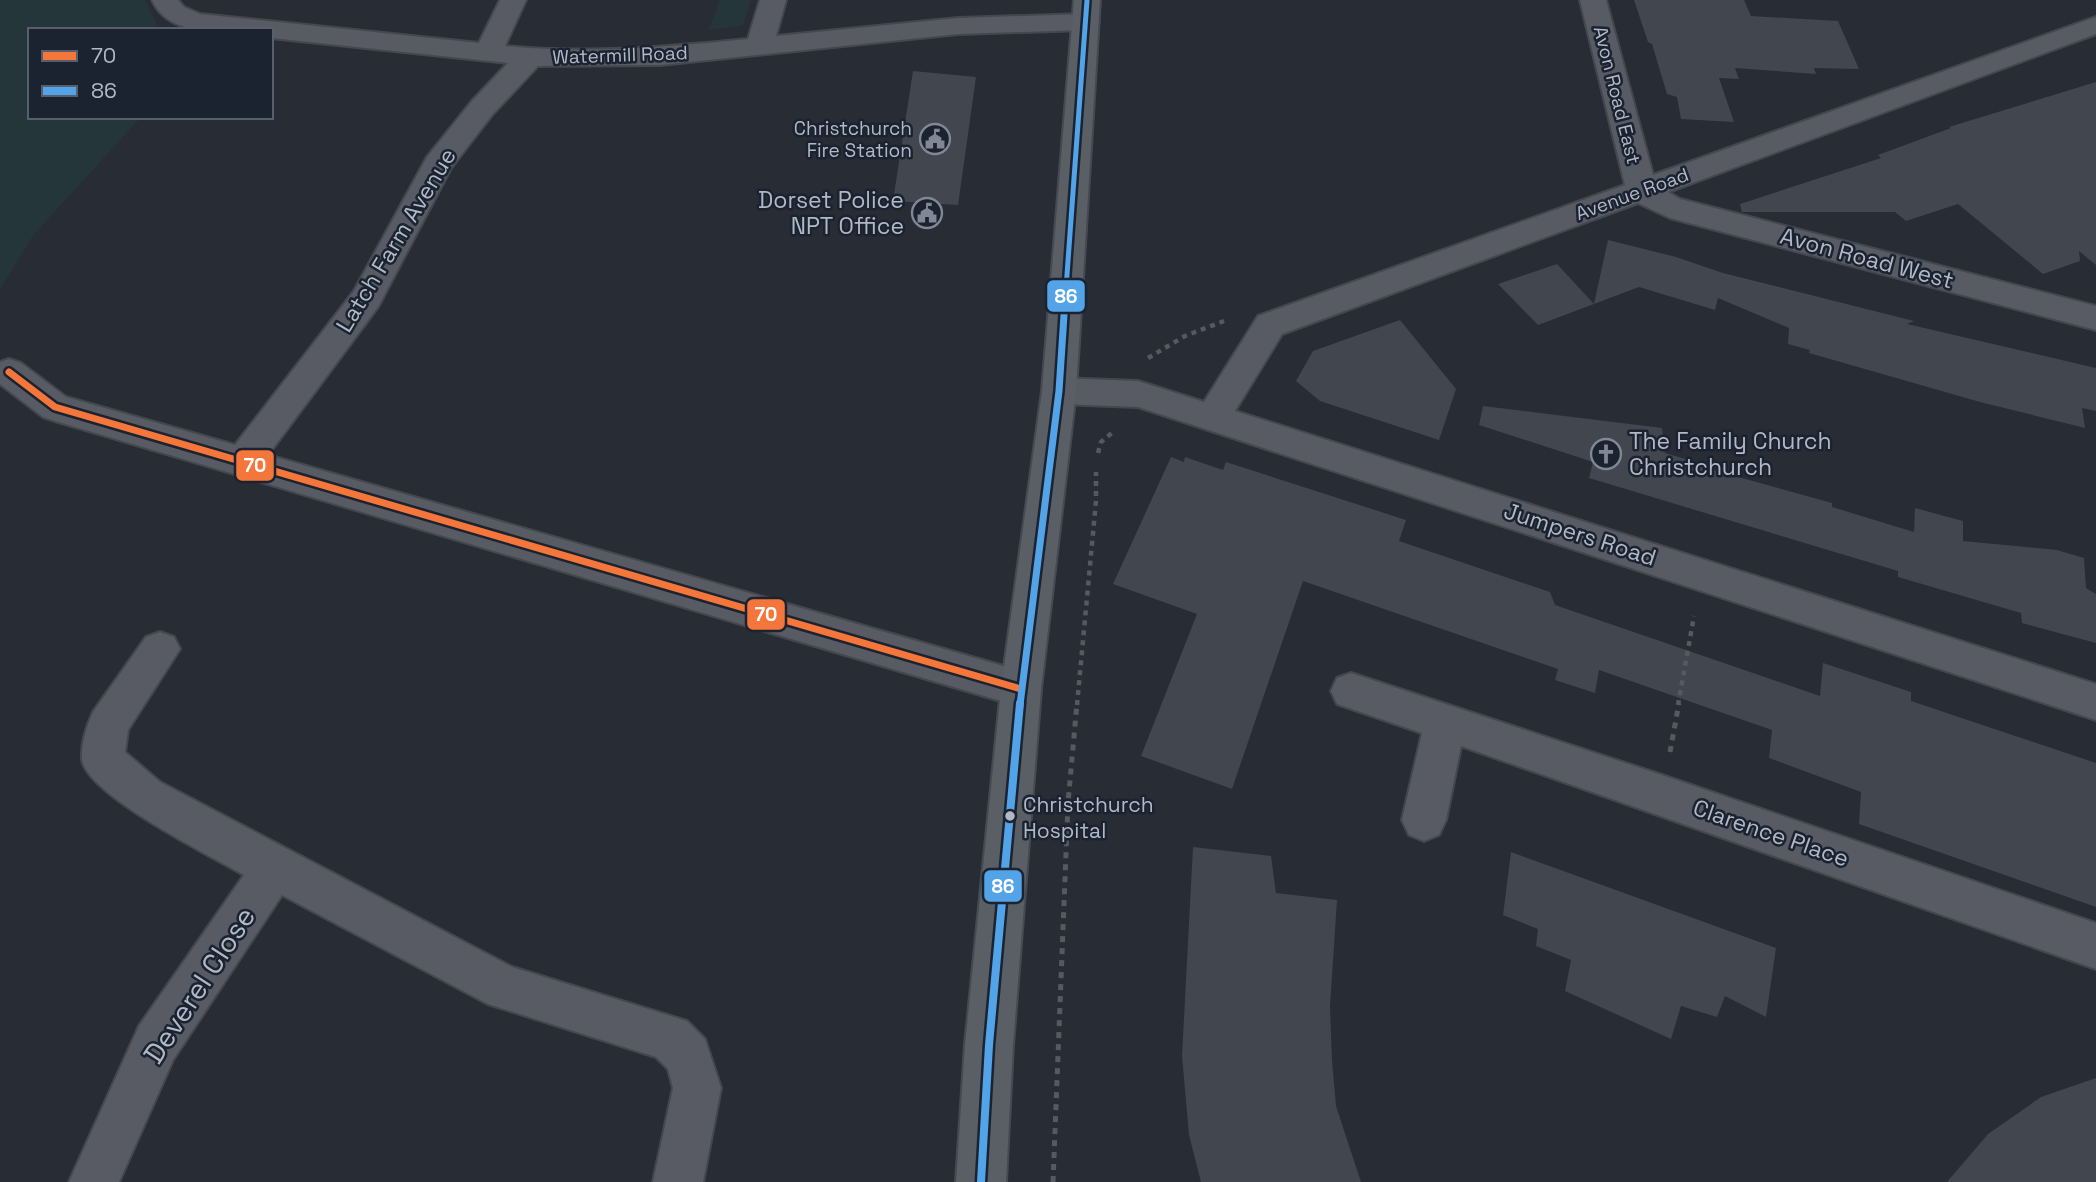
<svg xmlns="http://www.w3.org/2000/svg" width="2096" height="1182" viewBox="0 0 2096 1182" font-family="'Space Grotesk',sans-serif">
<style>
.green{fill:#25363b}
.building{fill:#42464e}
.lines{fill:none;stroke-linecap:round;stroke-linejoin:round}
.minor-casing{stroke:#44474e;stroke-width:4}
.major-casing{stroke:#454952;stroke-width:4}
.path-far1{stroke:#555a61;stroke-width:4.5;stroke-dasharray:5 5;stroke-linecap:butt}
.path{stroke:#555a61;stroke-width:5;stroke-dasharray:6 6;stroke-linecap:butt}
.minor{fill:#585b63;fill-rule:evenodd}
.major{fill:#5a5e65;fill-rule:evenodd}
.bus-1-casing{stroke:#1b2330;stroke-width:12}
.bus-2-far2-casing{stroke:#1b2330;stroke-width:10}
.bus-2-far1-casing{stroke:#1b2330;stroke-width:12}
.bus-2-casing{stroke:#1b2330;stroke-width:13}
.bus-1{stroke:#f5763a;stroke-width:7}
.bus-2-far2{stroke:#53a3e8;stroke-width:5}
.bus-2-far1{stroke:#53a3e8;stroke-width:7}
.bus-2{stroke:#53a3e8;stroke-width:8}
.bus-dot{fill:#b1b8c7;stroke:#1b2330;stroke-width:2.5}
.labels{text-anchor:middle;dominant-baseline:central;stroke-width:5;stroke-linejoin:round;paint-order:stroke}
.far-street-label{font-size:19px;fill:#b1b8c7;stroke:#1b2330}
.far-poi-label{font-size:19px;fill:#b1b8c7;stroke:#1b2330;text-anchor:end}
.bus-label{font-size:21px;fill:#b1b8c7;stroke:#1b2330;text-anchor:start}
.poi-label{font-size:23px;fill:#b1b8c7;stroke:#1b2330;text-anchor:end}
.street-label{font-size:23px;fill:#b1b8c7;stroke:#1b2330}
.near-street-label{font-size:28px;fill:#b1b8c7;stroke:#1b2330}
.line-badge{stroke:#1b2330;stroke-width:2.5}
.badge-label{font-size:19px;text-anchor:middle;font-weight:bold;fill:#fff}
</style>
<rect width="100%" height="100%" fill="#282c35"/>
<g class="green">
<path d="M0 0H145L159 30H30V117H141L34 234 0 289Z"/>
<path d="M720 0H751L743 25 709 30Z"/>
</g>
<g class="building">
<path d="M1634 0H1744L1751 16 1838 21 1859 69 1814 68 1816 74 1735 68 1739 79 1719 78 1734 122 1681 119 1677 97 1667 94 1652 44 1648 42Z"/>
<path d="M913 71 976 77 958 205 893 201Z"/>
<path d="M2096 82V265L2079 251 2080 261 2043 274 1958 204 1906 221 1895 212H1742L1740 204 1881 158 1878 155 1951 128 1949 127Z"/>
<path d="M1608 240 1676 257 1723 273 1914 321 1907 324 2096 368V411L2082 408 2085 428 1980 402 1809 353 1810 350 1788 344 1789 328 1718 298 1715 310 1639 287 1594 304Z"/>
<path d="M1557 264 1594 304 1538 325 1498 284Z"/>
<path d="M1400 320 1456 389 1439 440 1320 401 1296 381 1313 351Z"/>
<path d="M1483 406 1662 428 1665 453 1703 464 1702 467 1832 503V507L1914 532 1915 508 1963 521V541L2057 550 2084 558 2086 588 2096 594V643L2022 623 2021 613 1898 577V571L1589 478 1593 462 1479 425Z"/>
<path d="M1171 457 1184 462 1185 457 1223 470 1226 462 1406 520 1399 541 1550 592 1555 605 1820 696 1823 663 1911 692V701L2096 763V907L1859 824 1861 792 1769 758 1772 730 1599 670 1595 693 1555 680 1558 669 1303 581 1232 789 1141 756 1197 614 1113 584Z"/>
<path d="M1193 847 1271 856 1276 893 1337 900 1330 1006 1332 1061 1336 1106 1361 1182H1201L1189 1135 1182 1056Z"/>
<path d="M1511 852 1776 948 1766 1017 1725 996 1717 1017 1681 1006 1671 1039 1565 991 1571 960 1536 946 1538 929 1503 915Z"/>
<path d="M2096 1078V1182H1947L1988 1134 2014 1116 2041 1097Z"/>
</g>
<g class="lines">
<g class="minor-casing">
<g id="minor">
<path d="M152 0H178L184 7 200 14 479 43 500 0H526L505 46C585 54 668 47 748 39L760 0H786L776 36 958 18 1085 14 1095 16 1099 22 1095 28 1085 30 958 34 660 65 538 66 492 115 451 168 378 307 268 455 1021 671 1035 676 1041 689 1035 702 1021 707 55 421 43 417 0 384V362L9 359 21 363 66 397 235 445 354 291 427 157 472 101 508 63 271 38V30C233 30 171 42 152 0Z"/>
<path d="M1580 0H1606L1653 175 2096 17V34L1668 192 1680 199 2096 306V330L1670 218 1638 203 1282 334 1235 411 2096 684V720L1138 407 1059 404 1047 400 1042 391 1047 382 1059 378 1138 381 1204 402 1258 316 1625 185Z"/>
<path d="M160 632 174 637 180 649 128 730 125 752 160 782 512 967 687 1021 705 1039 721 1088 703 1182H653L673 1088 668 1069 656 1057 488 1004 282 895 173 1060 119 1182H69L139 1026 244 875C213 857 85 794 82 759 81 744 87 725 93 712L146 637Z"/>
<path d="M1351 673 1662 775 2096 923V969L1461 746 1446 820 1439 835 1424 841 1409 835 1402 820 1422 733 1337 704 1331 691 1337 678Z"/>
</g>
</g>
<g class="major-casing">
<path id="major" d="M1074 0H1100L1076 391 1041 689 1013 1045 1006 1182H956L965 1045 1001 689 1042 391Z"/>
</g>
<g class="path-far1">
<path d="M1148 358 1185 336 1224 321"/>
<path d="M1098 453 1101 442 1113 432"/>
<path d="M1077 705 1096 501V472"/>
<path d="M1678 705 1694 616"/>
</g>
<g class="path">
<path d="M1670 752 1679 703"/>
<path d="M1053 1182 1068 803 1077 703"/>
</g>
<use href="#minor" class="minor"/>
<use href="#major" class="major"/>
<g class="bus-1-casing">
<path id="bus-1" d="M9 372 55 407 1021 689"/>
</g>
<g class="bus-2-far2-casing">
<path id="bus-2-far2" d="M1064 316 1087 0"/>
</g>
<g class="bus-2-far1-casing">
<path id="bus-2-far1" d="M1020 705 1059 391 1064 315"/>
</g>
<g class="bus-2-casing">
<path id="bus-2" d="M981 1182 989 1045 1020 703"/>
</g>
<use href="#bus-1" class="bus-1"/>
<use href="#bus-2-far2" class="bus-2-far2"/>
<use href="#bus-2-far1" class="bus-2-far1"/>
<use href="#bus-2" class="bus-2"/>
</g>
<defs>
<g id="civic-ring" transform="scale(1.575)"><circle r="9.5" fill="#1b2330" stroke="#818794" stroke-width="1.5"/><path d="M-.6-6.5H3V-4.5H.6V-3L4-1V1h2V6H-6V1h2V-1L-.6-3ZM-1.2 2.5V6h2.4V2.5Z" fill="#818794"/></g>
<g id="church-ring" transform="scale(1.575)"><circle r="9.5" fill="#1b2330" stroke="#818794" stroke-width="1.5"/><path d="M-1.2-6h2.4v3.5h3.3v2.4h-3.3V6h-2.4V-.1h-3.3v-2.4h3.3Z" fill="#818794"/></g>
</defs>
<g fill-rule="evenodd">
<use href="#civic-ring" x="935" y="139"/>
<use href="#civic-ring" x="927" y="213"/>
<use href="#church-ring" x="1606" y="454"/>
</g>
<circle class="bus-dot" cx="1010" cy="816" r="6"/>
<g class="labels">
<g class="far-street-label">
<text transform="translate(620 55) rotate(-2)">Watermill Road</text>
<text transform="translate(1617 95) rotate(76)">Avon Road East</text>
<text transform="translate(1632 194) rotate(-20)">Avenue Road</text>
</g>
<g class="far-poi-label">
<text x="912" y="128">Christchurch<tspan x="912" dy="22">Fire Station</tspan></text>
</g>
<g class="bus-label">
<text x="1023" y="804">Christchurch<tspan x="1023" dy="26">Hospital</tspan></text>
</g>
<g class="poi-label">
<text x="904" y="200">Dorset Police<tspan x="904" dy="26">NPT Office</tspan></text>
<text x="1629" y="441" text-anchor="start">The Family Church<tspan x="1629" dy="26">Christchurch</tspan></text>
</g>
<g class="street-label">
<text transform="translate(396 240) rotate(-59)">Latch Farm Avenue</text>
<text transform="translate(1867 258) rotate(15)">Avon Road West</text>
<text transform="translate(1580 534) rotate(18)">Jumpers Road</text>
<text transform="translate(1771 833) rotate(19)">Clarence Place</text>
</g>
<g class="near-street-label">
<text transform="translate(199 985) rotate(-57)">Deverel Close</text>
</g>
</g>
<g class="line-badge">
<rect x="1046" y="279" width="40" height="34" rx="7" fill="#53a3e8"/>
<rect x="235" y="449" width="40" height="33" rx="7" fill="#f5763a"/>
<rect x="746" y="598" width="40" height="33" rx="7" fill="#f5763a"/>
<rect x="983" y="869" width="40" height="34" rx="7" fill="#53a3e8"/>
</g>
<g class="badge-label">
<text x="1066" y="303">86</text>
<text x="255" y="472">70</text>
<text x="766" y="621">70</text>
<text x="1003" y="893">86</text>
</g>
<rect x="28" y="28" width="245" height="91" fill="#1b2330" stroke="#575f6c" stroke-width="2"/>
<rect x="42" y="51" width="35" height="10" fill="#f5763a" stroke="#575f6c" stroke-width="2"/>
<text x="91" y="63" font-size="21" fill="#b1b8c7">70</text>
<rect x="42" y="86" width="35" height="10" fill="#53a3e8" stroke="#575f6c" stroke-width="2"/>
<text x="91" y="98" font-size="21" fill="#b1b8c7">86</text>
</svg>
